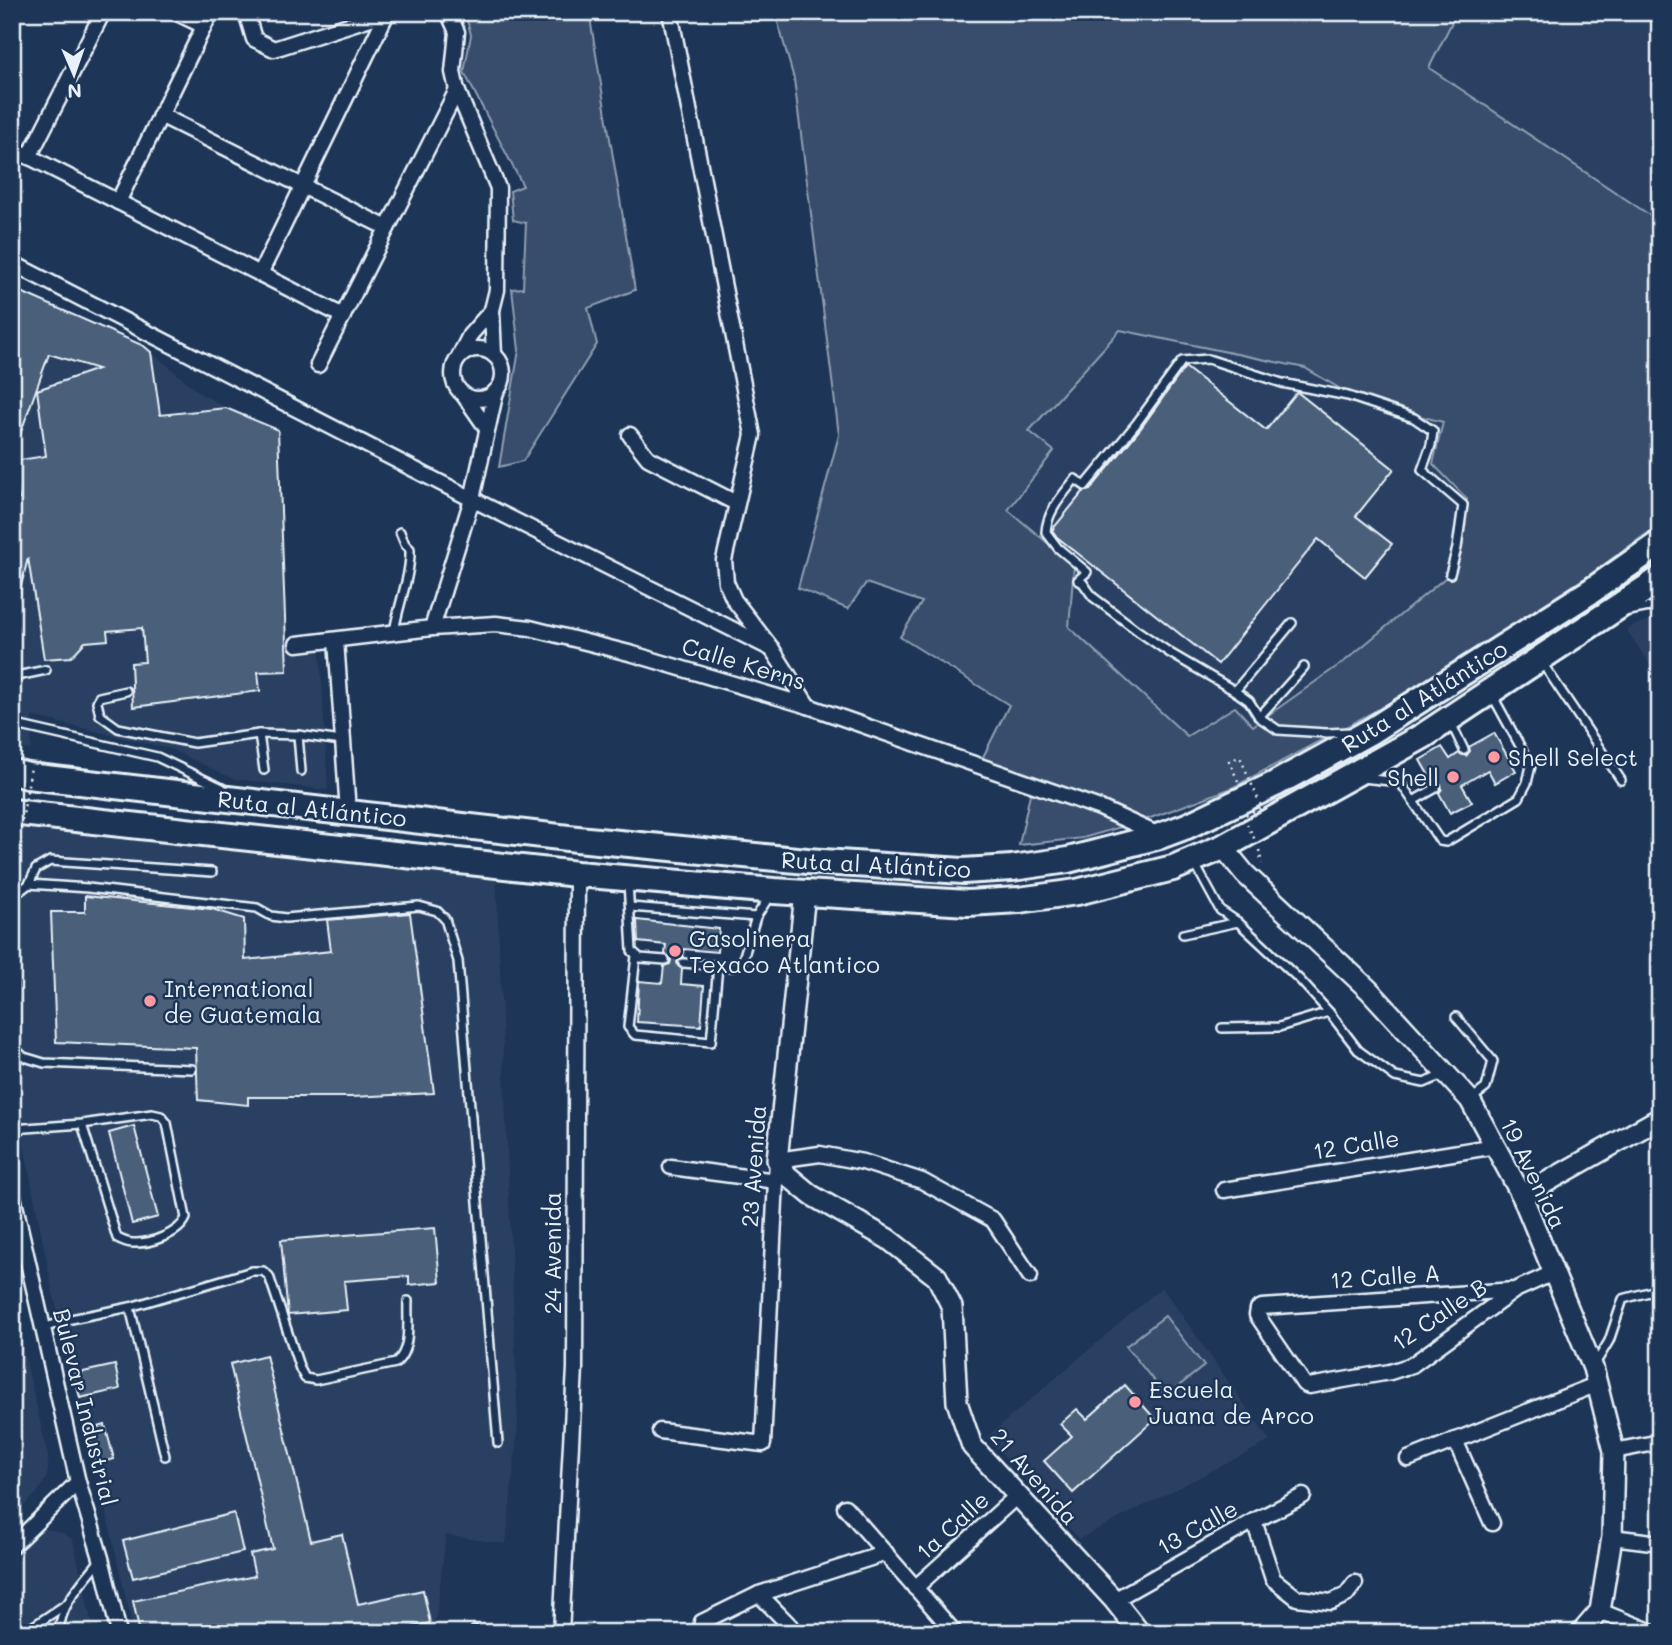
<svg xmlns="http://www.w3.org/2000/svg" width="1672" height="1645" viewBox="0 0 1672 1645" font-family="Mali,sans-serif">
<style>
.built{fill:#2a4162}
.green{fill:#374d6c;stroke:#909fb2;stroke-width:2;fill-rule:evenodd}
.building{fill:#495e7a;stroke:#e8f1f8;stroke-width:2}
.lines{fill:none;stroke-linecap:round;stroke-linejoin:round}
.lane-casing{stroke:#e8f1f8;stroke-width:12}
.street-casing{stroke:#e8f1f8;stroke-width:19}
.secondary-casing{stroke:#e8f1f8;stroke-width:24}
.highway-casing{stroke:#e8f1f8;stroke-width:30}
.path{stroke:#e8f1f8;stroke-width:2.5;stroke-dasharray:2 5;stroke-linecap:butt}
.lane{stroke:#1d3557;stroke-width:7}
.street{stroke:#1d3557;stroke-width:14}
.secondary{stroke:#1d3557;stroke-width:19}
.highway{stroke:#1d3557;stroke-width:24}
.path-bridge{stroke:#e8f1f8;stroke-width:2.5;stroke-dasharray:2 5;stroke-linecap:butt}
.poi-dot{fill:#ff9aa2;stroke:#1d3557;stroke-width:2.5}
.labels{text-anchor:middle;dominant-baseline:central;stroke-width:5;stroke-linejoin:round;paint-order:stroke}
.street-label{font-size:23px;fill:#e8f1f8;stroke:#1d3557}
.poi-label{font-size:23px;fill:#e8f1f8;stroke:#1d3557;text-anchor:start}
</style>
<rect width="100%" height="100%" fill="#1d3557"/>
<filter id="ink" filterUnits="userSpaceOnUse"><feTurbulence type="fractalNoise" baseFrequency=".0143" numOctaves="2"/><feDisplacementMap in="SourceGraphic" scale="14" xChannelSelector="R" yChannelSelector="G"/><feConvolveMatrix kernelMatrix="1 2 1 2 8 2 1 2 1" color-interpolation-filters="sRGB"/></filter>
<g filter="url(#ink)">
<g class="built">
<path d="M1457 12H1660V222L1429 68Z"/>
<path d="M12 288 144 346 200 393 226 408 278 430 286 652 320 651 328 790 234 779 170 749 32 716 31 750 12 746Z"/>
<path d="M1120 330 1305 368 1361 401 1443 422 1433 464 1467 499 1457 568 1346 660 1252 727 1235 707 1188 736 1069 627 1073 565 1007 510 1053 451 1029 431Z"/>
<path d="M1660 615V679L1626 629Z"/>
<path d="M12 823 25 826 402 865 496 871 518 1423 506 1544 446 1535 434 1633H134L80 1398 53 1293 12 1084Z"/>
<path d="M1162 1287 1270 1441 1079 1539 987 1437Z"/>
<path d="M12 1301 48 1456V1468L47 1477 37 1493 12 1517Z"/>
<path d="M47 1529 63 1533 73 1540 94 1633H12V1558L41 1530Z"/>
</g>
<g class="green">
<path d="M465 12H589L635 290 588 308 597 344 523 461 499 467 519 350 512 289 523 288 526 223 513 220 510 191 523 186 464 72 471 35Z"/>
<path d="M775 12H1457L1429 68 1660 222V524L1527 620 1381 708 1232 788 1145 820 1083 838 1019 845 1033 780 981 761 1009 705 900 637 922 602 866 583 848 609 798 588 839 435 794 79ZM1120 330 1305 368 1361 401 1443 422 1433 464 1467 499 1457 568 1346 660 1253 726 1235 707 1187 736 1069 627 1074 565 1008 510 1054 451 1029 431Z"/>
<path d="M1165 1316 1204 1366 1166 1396 1126 1346Z"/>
</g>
<g class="building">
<path d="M12 288 144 346 151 352 160 415 226 408 278 430 287 671 258 672 260 691 133 707 131 663 145 662 142 628 107 631 108 640 85 642 71 657 44 659 28 558 17 602 12 601V499H19L13 461 46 456 37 390 98 369 49 354 14 451H12Z"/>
<path d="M1185 367 1266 430 1297 392 1394 469 1356 516 1392 544 1365 577 1318 539 1218 664 1057 537 1052 530 1083 492 1090 490 1141 428Z"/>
<path d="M1494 733 1516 771 1495 783 1488 770 1462 785 1472 802 1450 813 1439 793 1442 789 1441 784 1433 783 1420 760 1442 747 1450 759 1459 753 1466 756 1470 751 1469 747Z"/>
<path d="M85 896 212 909 244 919 245 960 331 951 327 920 410 913 434 1093 351 1097H248V1105L198 1100 196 1048 56 1042 51 912H85Z"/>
<path d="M637 920 719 929 717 952 684 949 683 957 677 962 678 966 682 969 681 984 704 986 701 1026 637 1022 639 981 662 983 664 966 670 964 671 960 665 954 666 945 638 942Z"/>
<path d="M134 1126 158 1217 132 1224 109 1133Z"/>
<path d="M435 1228 440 1282 409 1285V1276L344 1281 347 1310 288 1315 281 1240Z"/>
<path d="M266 1355 311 1541 342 1534 358 1604 423 1590 430 1623 386 1633H140L133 1601 255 1576 250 1554 273 1549 230 1364Z"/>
<path d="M115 1365 120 1389 80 1398 74 1374Z"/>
<path d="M1125 1385 1155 1419 1073 1493 1044 1461 1072 1436 1060 1424 1077 1409 1087 1419Z"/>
<path d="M105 1425 114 1459 95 1464 88 1430Z"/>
<path d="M234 1513 243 1552 133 1578 123 1541Z"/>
</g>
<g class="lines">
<g class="lane-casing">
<g id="lane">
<path d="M1654 12 1660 16"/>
<path d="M1629 611 1660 605"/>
<path d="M394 632C398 605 411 576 410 549L405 544 400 532"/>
<path d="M1541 661 1621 780"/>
<path d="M12 677 46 670"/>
<path d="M126 691 99 697 97 702 100 715 118 728 194 743 259 734 298 735 342 741"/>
<path d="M1235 691 1292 623"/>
<path d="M1259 717 1304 667"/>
<path d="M1455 722 1453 727 1464 750"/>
<path d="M12 724 157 757 222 788"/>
<path d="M1352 732 1326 733 1278 730 1259 717 1249 701 1235 691 1170 653 1138 631 1093 597 1083 583 1078 580 1087 572 1058 548 1046 532C1047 511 1063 495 1075 479L1085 486 1136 424 1182 361 1208 359 1282 383 1348 396 1414 418 1433 431 1431 445 1422 470 1463 505 1457 548 1450 574"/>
<path d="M259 734 264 770"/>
<path d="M298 735 301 771"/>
<path d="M1362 778 1400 782 1440 841 1446 842 1519 798 1527 783 1531 766 1496 702 1497 696"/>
<path d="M1413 801 1436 788"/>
<path d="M1195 864 1220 910 1238 922 1300 980 1329 1012 1358 1050 1395 1077 1424 1083 1445 1074"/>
<path d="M628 882 632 951 640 958 665 960"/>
<path d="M29 884 36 869 50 861 212 872"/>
<path d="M12 897 29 884 88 888 257 908 271 916 286 918 419 906 437 911 445 919 458 961 498 1443"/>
<path d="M630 907 756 917"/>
<path d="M1183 934 1238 922"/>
<path d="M636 956 628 1027 635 1035 711 1042 718 966"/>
<path d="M683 963 733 967 742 962 756 917 769 897"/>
<path d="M12 982 16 1050 24 1057 44 1063 192 1069"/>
<path d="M1456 1017 1493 1061 1486 1088 1470 1100"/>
<path d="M1222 1028 1279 1027 1329 1012"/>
<path d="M12 1129 82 1124 152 1114 161 1116 167 1123 186 1218C179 1234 150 1244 133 1243 127 1243 122 1240 117 1238L82 1124"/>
<path d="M130 1307 165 1456"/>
<path d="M43 1328 71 1319 130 1307 252 1271H263L269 1276 300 1369 305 1378 316 1380 396 1363C412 1348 407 1322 408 1301"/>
<path d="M1594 1366 1609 1341 1623 1299 1660 1289"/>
<path d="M23 1633 65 1605"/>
<path d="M59 1633C60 1603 84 1581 101 1559"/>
<path d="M474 1633 475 1630"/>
</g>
</g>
<g class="street-casing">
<g id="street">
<path d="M175 12 204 26"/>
<path d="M246 12 254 39 274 49 389 12"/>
<path d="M448 12 457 32 453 72 457 90 498 188 497 290 492 310 494 355"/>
<path d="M670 12 753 435 724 560 726 582 734 600 772 649 808 706"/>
<path d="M160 115 387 228"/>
<path d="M12 148 343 316"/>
<path d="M29 157 103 12"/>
<path d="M118 202 211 12"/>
<path d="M12 263 472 499 772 649"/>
<path d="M260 274 387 13"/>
<circle cx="478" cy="374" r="25"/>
<path d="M459 357 470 335 492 310"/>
<path d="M318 365 457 90"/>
<path d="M463 394 486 427"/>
<path d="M630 435 648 458 736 503"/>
<path d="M432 628 472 499 496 391"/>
<path d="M336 640 348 812"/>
<path d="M297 644 432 628 496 624 530 628 633 654 808 706 1100 808 1159 835"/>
<path d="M671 1167 776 1181"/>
<path d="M1224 1190 1496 1146"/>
<path d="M12 1192 78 1482 101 1558 119 1633"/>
<path d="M1515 1290 1262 1307 1258 1309 1257 1315 1304 1384 1309 1386 1390 1372 1412 1365 1515 1290 1553 1273"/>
<path d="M660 1431 763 1444 777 1160 820 1154 863 1162 922 1181 993 1220 1030 1276"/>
<path d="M1455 1440 1492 1523"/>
<path d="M1614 1451 1660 1442"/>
<path d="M1408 1459 1595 1385"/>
<path d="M845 1507 955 1633"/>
<path d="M1254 1521 1273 1579 1297 1598 1331 1602 1346 1595 1355 1583"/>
<path d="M1612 1537 1660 1543"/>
<path d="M12 1546 78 1482"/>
<path d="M915 1588 1018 1495"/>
<path d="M759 1594 797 1633"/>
<path d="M1114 1600 1254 1521 1303 1496"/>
<path d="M1600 1611 1655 1633"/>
<path d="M561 1633 575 1368 577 874"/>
<path d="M701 1633 702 1622 759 1594 886 1553"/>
</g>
</g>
<g class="secondary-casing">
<g id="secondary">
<path d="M1223 847 1245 874 1369 990 1470 1100 1522 1196 1593 1368 1614 1451 1612 1537 1600 1611 1581 1633"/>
<path d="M805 893 777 1160 787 1175 811 1195 888 1239 937 1277 952 1307 957 1402 972 1446 1114 1600 1140 1633"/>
<path d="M1522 1196 1660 1118"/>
</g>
</g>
<g class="highway-casing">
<g id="highway">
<path d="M12 772 28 776 577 839 807 861 963 871 1012 868 1068 860 1160 836 1187 826 1275 784 1371 731 1591 591 1660 543"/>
<path d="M12 812 577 874 774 891 968 903 1019 900 1077 892 1173 868 1223 847 1423 736 1660 579"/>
</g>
</g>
<g class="path">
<path d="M1238 781 1229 761 1240 757 1246 771"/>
<path d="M1259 850 1262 864"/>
</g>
<use href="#lane" class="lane"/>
<use href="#street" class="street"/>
<use href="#secondary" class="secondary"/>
<use href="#highway" class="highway"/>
<g class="path-bridge">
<path d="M1246 771 1262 808 1243 816 1259 848"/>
<path d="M21 827 31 767"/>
</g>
</g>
</g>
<g class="poi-dot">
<circle cx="1494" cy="757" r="7"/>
<circle cx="1453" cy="777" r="7"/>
<circle cx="675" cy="951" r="7"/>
<circle cx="150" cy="1001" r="7"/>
<circle cx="1135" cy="1402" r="7"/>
</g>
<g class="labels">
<g class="street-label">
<text transform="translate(744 663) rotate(17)">Calle Kerns</text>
<text transform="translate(1424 696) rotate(-32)">Ruta al Atlántico</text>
<text transform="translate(312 808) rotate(6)">Ruta al Atlántico</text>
<text transform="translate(876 864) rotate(3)">Ruta al Atlántico</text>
<text transform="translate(1356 1144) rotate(-9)">12 Calle</text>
<text transform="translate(753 1166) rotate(-86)">23 Avenida</text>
<text transform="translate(1534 1173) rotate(64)">19 Avenida</text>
<text transform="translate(552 1253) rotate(-90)">24 Avenida</text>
<text transform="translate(1385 1276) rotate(-4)">12 Calle A</text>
<text transform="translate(1439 1314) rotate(-34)">12 Calle B</text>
<text transform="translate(86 1407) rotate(76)">Bulevar Industrial</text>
<text transform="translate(1035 1476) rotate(49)">21 Avenida</text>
<text transform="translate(952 1525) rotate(-42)">1a Calle</text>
<text transform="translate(1197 1527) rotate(-29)">13 Calle</text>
</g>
<g class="poi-label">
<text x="1508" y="757">Shell Select</text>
<text x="1439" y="777" text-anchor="end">Shell</text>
<text x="689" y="938">Gasolinera<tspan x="689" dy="26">Texaco Atlantico</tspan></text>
<text x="164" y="988">International<tspan x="164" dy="26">de Guatemala</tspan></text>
<text x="1149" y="1389">Escuela<tspan x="1149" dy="26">Juana de Arco</tspan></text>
</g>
</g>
<rect width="1672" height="1645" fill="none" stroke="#1d3557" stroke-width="42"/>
<rect x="21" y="21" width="1630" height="1603" fill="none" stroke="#e8f1f8" stroke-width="2.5" filter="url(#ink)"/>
<g transform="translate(74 74) rotate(178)" stroke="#1d3557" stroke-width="5" paint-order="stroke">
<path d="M0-5L12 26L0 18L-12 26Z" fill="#e8f1f8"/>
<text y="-10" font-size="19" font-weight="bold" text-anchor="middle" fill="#e8f1f8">N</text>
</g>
</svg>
